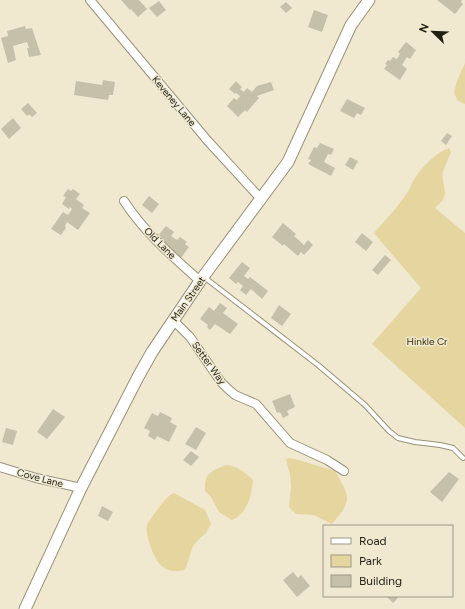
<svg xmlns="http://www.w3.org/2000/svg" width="465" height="609" viewBox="0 0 465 609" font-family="Figtree,sans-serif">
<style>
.green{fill:#e5d59f}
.building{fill:#c7c0a8}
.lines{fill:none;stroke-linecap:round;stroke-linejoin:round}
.service-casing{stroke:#98917a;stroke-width:6}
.minor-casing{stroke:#98917a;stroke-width:10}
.secondary-casing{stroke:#98917a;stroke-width:13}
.service{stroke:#fff;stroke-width:4}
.minor{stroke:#fff;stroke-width:8}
.secondary{stroke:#fff;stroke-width:11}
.labels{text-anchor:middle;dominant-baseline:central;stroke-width:3;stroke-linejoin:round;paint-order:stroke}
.street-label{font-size:10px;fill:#211e15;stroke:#f0e9d0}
.park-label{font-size:10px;fill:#362b07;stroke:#f0e9d0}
</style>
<rect width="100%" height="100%" fill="#f0e9d0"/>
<g class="green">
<path d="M465 63V104L458 101 454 93 457 81Z"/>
<path d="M449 148 451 152 442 174 445 193 443 200 435 208 465 233V428L372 344 421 288 374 233C385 220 401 204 409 190 411 187 411 184 413 181 421 168 434 154 449 148Z"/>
<path d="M288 458 295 459 335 471C350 497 353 500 332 524L314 515 296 514 289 507 291 487 290 474 286 460Z"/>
<path d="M226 465C237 466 245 472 253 480 251 497 248 513 232 520L219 512 211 497 205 491V483L207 476 214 470Z"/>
<path d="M174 493 205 510 211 524 206 533 200 538 193 546 185 570C164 575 156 563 150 545 148 539 146 532 147 526 148 521 164 500 169 496 169 495 173 494 174 493Z"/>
</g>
<g class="building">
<path d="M121 0H139L147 9 138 17 131 9 130 10Z"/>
<path d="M437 0H462L461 2 463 4 455 14Z"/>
<path d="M159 1 166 10 157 17 149 8Z"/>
<path d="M286 2 292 8 286 13 280 7Z"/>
<path d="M314 10 328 15 322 32 308 27Z"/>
<path d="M25 26 26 29 32 28 41 55 29 57 27 48H29L27 42 13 46 16 60 8 63 1 38 8 36 7 31Z"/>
<path d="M406 42 416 50 410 59 407 57 402 65 407 69 400 80 384 69 387 65 385 64 388 60 390 61 393 57 397 59 400 54 398 52Z"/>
<path d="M103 80 115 82 113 95H109L108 100 74 95 76 81 102 85Z"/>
<path d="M236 81 242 87 240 89 244 92 247 88 252 92 257 86 271 82 274 90 257 96 259 98 247 112 245 110 238 117 227 106 234 98 237 100 240 96 236 93 235 94 229 89Z"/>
<path d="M347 99 365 108 361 115 357 113 354 118 340 111Z"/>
<path d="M28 103 37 113 32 117 29 114 27 116 21 109Z"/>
<path d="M13 118 21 128 9 139 1 129Z"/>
<path d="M447 133 452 136 446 145 441 141Z"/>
<path d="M320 143 334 149 331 155 328 154 324 162 335 168 331 176 308 164 311 160 308 159 314 147 317 148Z"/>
<path d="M350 157 358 161 353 170 345 165Z"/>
<path d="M68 189 71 191 73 189 80 194 76 199 84 205 82 208 90 213 78 230 67 222 65 226 66 228 61 235 51 229 63 212 68 215 72 209 70 207 69 209 62 204 66 197 63 196Z"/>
<path d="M149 196 159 204 152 213 142 205Z"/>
<path d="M283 223 296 234 294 236 304 245 308 240 313 245 304 255 301 252 298 256 284 244 283 246 272 237Z"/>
<path d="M166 226 174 232 171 236 177 240 180 237 187 242 185 244 189 247 181 258 156 238Z"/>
<path d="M362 233 373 242 366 251 355 242Z"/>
<path d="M385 255 391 260 378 275 372 270Z"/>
<path d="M242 262 250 268 244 276 248 279 250 277 268 291 262 299 251 289 246 295 240 290 243 286 238 282 236 284 229 278Z"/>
<path d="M220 303 227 308 223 313 238 324 230 334 215 324 210 330 207 327 208 325 200 319 209 307 214 311Z"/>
<path d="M279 305 291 314 282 326 271 318Z"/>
<path d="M290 394 295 407 287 411 289 415 283 418 280 412 277 413 272 401Z"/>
<path d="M53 409 65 417 47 439 37 432Z"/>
<path d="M160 412 172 418 170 422 177 426 169 442 157 436 155 440 148 436 150 431 144 428 152 413 158 416Z"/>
<path d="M196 427 206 433 196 450 185 444Z"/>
<path d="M6 428 17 431 13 445 2 442Z"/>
<path d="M191 451 199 457 191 466 183 460Z"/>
<path d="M449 472 459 479 442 502 430 492Z"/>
<path d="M102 506 113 512 108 521 98 516Z"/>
<path d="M293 572 298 578 301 575 310 586 297 597 283 580Z"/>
<path d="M388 596H396L398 598 393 603 387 597Z"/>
</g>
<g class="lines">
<g class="service-casing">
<path id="service" d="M204 277 318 365 365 405 389 431 398 438 415 442 440 445 453 448 463 458"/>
</g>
<g class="minor-casing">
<g id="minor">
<path d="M90 0 207 140 261 199"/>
<path d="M124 201C144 232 173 257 200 281"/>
<path d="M173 320 190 337 221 382 228 389 235 395 256 404 290 443 327 460 344 471"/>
<path d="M0 467 36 478 81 488"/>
</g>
</g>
<g class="secondary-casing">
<path id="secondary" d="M25 609 81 488 138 377 152 352 200 281 288 162 351 25 369 0"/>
</g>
<use href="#service" class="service"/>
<use href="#minor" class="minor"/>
<use href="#secondary" class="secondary"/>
</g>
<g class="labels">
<g class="street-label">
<text transform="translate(174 101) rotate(50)">Keveney Lane</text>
<text transform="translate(160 243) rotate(45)">Old Lane</text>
<text transform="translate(188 299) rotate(-55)">Main Street</text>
<text transform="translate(209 363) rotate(54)">Setter Way</text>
<text transform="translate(40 478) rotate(15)">Cove Lane</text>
</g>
<g class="park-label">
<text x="427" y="341">Hinkle Cr</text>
</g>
</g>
<rect x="323" y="525" width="130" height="72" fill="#f0e9d0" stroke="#9d9885"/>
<rect x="331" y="538" width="20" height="6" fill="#ffffff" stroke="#9d9885"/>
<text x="359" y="545" font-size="12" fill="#211e15">Road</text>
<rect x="331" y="555" width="20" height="12" fill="#e5d59f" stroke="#9d9885"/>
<text x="359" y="565" font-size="12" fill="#211e15">Park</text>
<rect x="331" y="575" width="20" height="12" fill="#c7c0a8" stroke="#9d9885"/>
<text x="359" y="585" font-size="12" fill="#211e15">Building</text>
<g transform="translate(433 32) rotate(293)" stroke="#f0e9d0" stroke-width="3" paint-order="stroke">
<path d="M0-3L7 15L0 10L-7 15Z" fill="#211e15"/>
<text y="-6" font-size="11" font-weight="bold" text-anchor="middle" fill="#211e15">N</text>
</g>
</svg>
